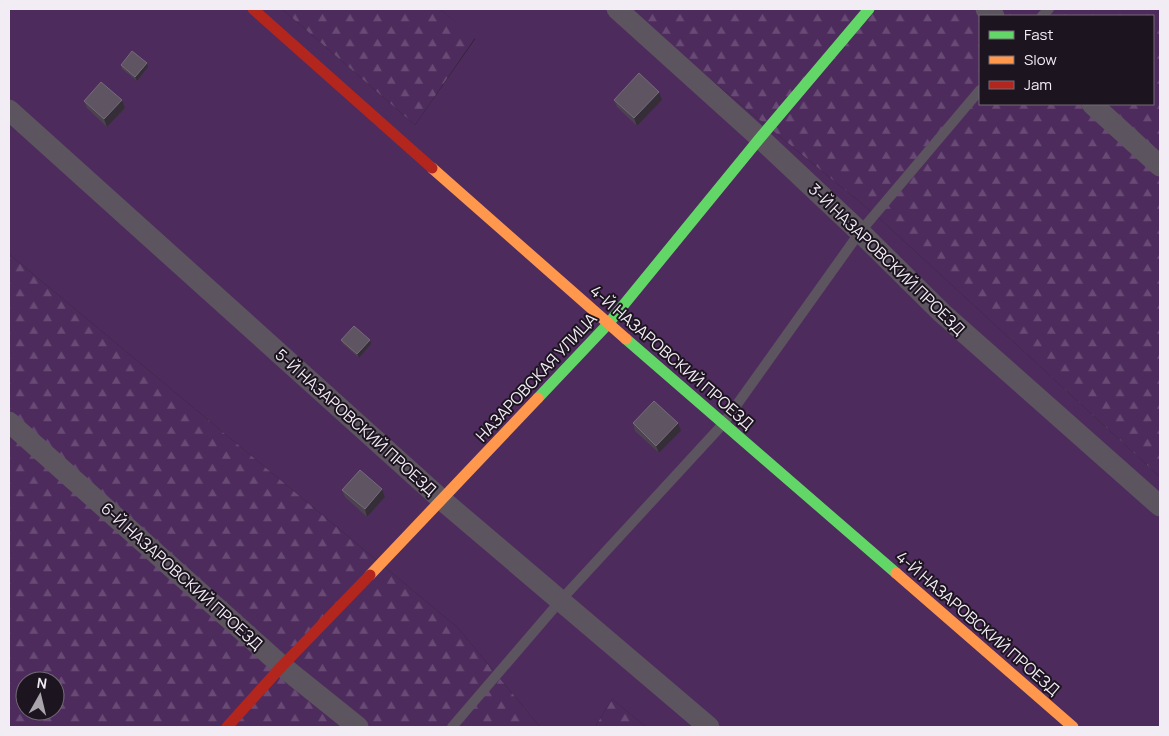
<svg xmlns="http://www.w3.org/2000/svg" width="1169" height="736" viewBox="0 0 1169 736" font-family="Manrope,sans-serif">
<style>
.grass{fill:#4e2b5d}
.forest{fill:url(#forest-firs);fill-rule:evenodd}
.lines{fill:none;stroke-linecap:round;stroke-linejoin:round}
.lane{stroke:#5c545f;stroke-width:10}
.street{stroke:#5c545f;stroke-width:21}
.fast{stroke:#63d668;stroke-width:11}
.slow{stroke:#ff974d;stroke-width:11}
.jam{stroke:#b3261e;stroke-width:11}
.wall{fill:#4c4250}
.shaded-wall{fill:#352d38}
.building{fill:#5e5462;stroke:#756c79}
.labels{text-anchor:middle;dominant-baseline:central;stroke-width:4;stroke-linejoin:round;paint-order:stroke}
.street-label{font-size:16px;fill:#f2ecf5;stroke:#1c141f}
</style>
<defs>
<pattern id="forest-firs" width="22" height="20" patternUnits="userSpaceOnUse" patternTransform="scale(1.25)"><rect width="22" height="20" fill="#4e2b5d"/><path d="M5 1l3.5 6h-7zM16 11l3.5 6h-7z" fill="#684a75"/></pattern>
</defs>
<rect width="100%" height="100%" fill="#242026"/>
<path class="grass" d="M9 9H282L415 125 475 39 440 9H628L705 75 878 217 1160 477V727H646L612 699 595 727H540L458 628 9 254Z"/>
<g class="forest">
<path d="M282 9H440L475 38 415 125Z"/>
<path d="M628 9H1160V477L878 217 705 75ZM980 16H1153V104H980Z"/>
<path d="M9 254 458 628 540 727H9ZM25 681H55V711H25Z"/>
<path d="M612 699 646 727H595Z"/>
</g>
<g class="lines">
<g class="lane">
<path d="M1042 16 1049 9"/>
<path d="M452 727 561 600 723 424 860 232 980 90"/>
</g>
<g class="street">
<path d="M617 9 760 138 860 232 942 313 1160 506"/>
<path d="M986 9 994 16"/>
<path d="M1092 104 1160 166"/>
<path d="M9 110 442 500 709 727"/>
<path d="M9 422 282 666 358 727"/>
</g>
<g class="fast">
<path d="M626 339 896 573"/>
<path d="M538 398 608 324 760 138 869 9"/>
</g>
<g class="slow">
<path d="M432 168 626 339"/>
<path d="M896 573 1073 727"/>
<path d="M370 575 538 398"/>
</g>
<g class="jam">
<path d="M253 9 432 168"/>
<path d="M227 727 282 666 370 575"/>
</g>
</g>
<g class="wall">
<path d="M121 65 148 67 137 81 122 69Z"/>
<path d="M122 100 125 108 107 127 87 108 84 101Z"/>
<path d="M614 100H662L637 126 617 107Z"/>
<path d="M341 340 371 344 359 358 343 344Z"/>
<path d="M633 423 681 431 659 453 635 431Z"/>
<path d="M382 489 385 497 367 517 345 497 342 490Z"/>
</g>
<g class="shaded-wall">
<path d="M147 63 148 67 137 81 135 77Z"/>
<path d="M659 92 662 100 637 126 634 118Z"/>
<path d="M122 100 125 108 107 127 104 119Z"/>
<path d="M370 340 371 344 359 358 357 354Z"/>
<path d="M678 423 681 431 659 453 656 446Z"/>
<path d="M382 489 385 497 367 517 365 509Z"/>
</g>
<g class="building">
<path d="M132 51 147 63 135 77 121 65Z"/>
<path d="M639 73 659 92 634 118 614 100Z"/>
<path d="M101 82 122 100 104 119 84 101Z"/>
<path d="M354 326 370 340 357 354 341 340Z"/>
<path d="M654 401 678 423 656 446 633 423Z"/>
<path d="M360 470 382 489 365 509 342 490Z"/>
</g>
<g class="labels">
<g class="street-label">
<text transform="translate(887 259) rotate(44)">3-Й НАЗАРОВСКИЙ ПРОЕЗД</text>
<text transform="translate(672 357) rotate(41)">4-Й НАЗАРОВСКИЙ ПРОЕЗД</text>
<text transform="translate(536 377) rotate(-47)">НАЗАРОВСКАЯ УЛИЦА</text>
<text transform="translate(356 422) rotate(42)">5-Й НАЗАРОВСКИЙ ПРОЕЗД</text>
<text transform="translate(182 576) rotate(42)">6-Й НАЗАРОВСКИЙ ПРОЕЗД</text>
<text transform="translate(978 623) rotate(41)">4-Й НАЗАРОВСКИЙ ПРОЕЗД</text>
</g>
</g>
<rect width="1169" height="736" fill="none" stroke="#f2ecf5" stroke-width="20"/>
<rect x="979" y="15" width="175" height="90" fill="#1c141f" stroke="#726a75"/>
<rect x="989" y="31" width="25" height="8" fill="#63d668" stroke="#726a75"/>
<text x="1024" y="40" font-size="15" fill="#f2ecf5">Fast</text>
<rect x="989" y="56" width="25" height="8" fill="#ff974d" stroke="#726a75"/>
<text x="1024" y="65" font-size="15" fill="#f2ecf5">Slow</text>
<rect x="989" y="81" width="25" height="8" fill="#b3261e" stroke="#726a75"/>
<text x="1024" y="90" font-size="15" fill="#f2ecf5">Jam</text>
<g transform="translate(40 696) rotate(8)"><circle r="24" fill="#1c141f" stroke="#726a75"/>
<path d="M0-4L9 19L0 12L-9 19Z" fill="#aaa5ad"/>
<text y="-8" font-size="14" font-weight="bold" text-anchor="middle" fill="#f2ecf5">N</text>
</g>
</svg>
